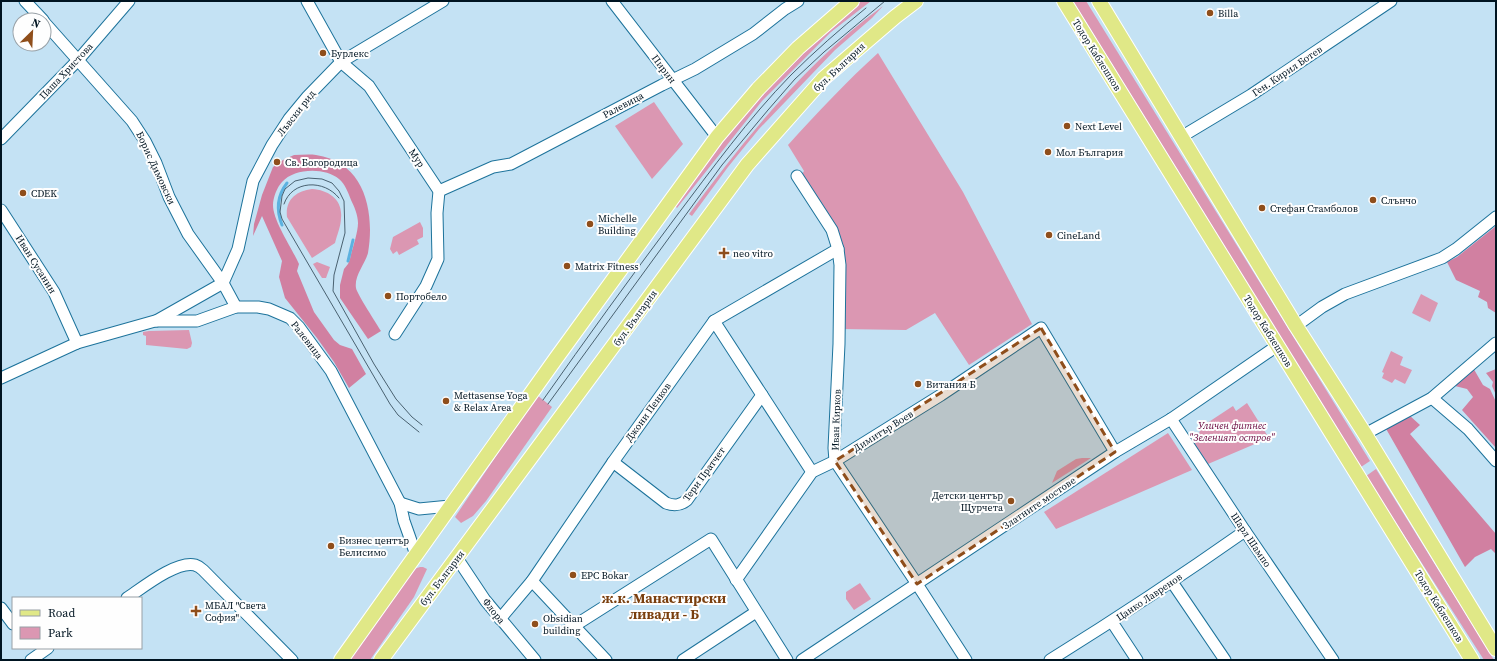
<svg xmlns="http://www.w3.org/2000/svg" width="1497" height="661" viewBox="0 0 1497 661" font-family="'Source Serif 4',serif">
<style>
.green{fill:#db97b2}
.forest{fill:#d180a1}
.lines{fill:none;stroke-linecap:round;stroke-linejoin:round}
.stream{stroke:#5cb2e0;stroke-width:3}
.minor-casing{stroke:#1d739b;stroke-width:13}
.major-casing{stroke:#fff;stroke-width:16}
.minor{stroke:#fff;stroke-width:11}
.major{stroke:#e0e887;stroke-width:14}
.tram{stroke:#496170;stroke-width:1}
.marked{fill:#8f4e1b;fill-opacity:0.2;stroke:#8f4e1b;stroke-width:3;stroke-dasharray:8 5;stroke-linejoin:round}
.poi-dot{fill:#8f4e1b;stroke:#fefefe;stroke-width:1.5}
.labels{text-anchor:middle;dominant-baseline:central;stroke-width:4;stroke-linejoin:round;paint-order:stroke}
.poi-label{font-size:10px;fill:#001421;stroke:#fefefe;text-anchor:start}
.street-label{font-size:10px;fill:#001421;stroke:#fefefe}
.park-label{font-size:10px;font-style:italic;fill:#65003a;stroke:#fefefe}
.district-label{font-size:14px;font-weight:bold;fill:#7a3f0e;stroke:#fefefe}
</style>
<rect width="100%" height="100%" fill="#c4e2f4"/>
<g class="green">
<path d="M861 1H871L831 32 762 101 677 208 675 206C691 184 707 161 724 140 765 90 810 41 861 1Z"/>
<path d="M1073 1H1086L1370 461 1361 467Z"/>
<path d="M883 6 872 18 835 50 759 129 728 167 692 216 689 214C745 139 806 62 883 6Z"/>
<path d="M878 53 963 192 1032 324 969 365 935 313 906 330 841 329 843 256 801 176 804 171 788 145C817 113 846 82 878 53Z"/>
<path d="M654 102 683 144 652 179 615 126Z"/>
<path d="M312 189C329 190 343 200 341 218 341 226 337 235 335 243L312 258 287 217C285 200 296 191 312 189Z"/>
<path d="M420 222 423 228V237L417 240 419 244 399 255 397 251 393 254 390 249 393 237Z"/>
<path d="M317 262 330 267 326 278H322L313 264Z"/>
<path d="M1421 294 1438 303 1430 322 1412 313Z"/>
<path d="M189 330 192 343 191 347 187 349 146 345V336L143 335V332L149 331Z"/>
<path d="M1391 351 1403 357 1400 365 1412 370 1405 384 1395 379 1392 383 1382 378 1384 373 1382 372Z"/>
<path d="M537 395 552 407 486 501 473 516 461 523 455 517Z"/>
<path d="M1247 403 1269 438 1208 464 1190 438 1200 432 1198 429 1233 406 1236 411Z"/>
<path d="M1168 433 1192 470 1056 529 1044 512Z"/>
<path d="M1082 458H1091L1052 483 1057 471 1076 459Z"/>
<path d="M1376 469 1494 660H1484L1366 476Z"/>
<path d="M420 567H423L427 569 414 597 370 660H349L414 569Z"/>
<path d="M860 583 871 599 854 610 846 599V592Z"/>
</g>
<g class="forest">
<path d="M294 155C301 155 309 154 316 155 365 162 375 212 368 253 365 264 354 276 356 288 357 294 377 324 381 331L368 339 340 298V285L344 269 348 264 350 259C352 249 358 233 358 223 358 215 354 206 351 200 348 192 345 184 339 179 325 167 294 168 282 182 277 187 273 198 273 205 273 221 292 248 299 264L297 271 314 312 334 340 340 345 352 349 366 374 349 388 334 362 317 338 285 298 279 277 282 261 262 216 253 236 254 224 262 195 273 167 283 160Z"/>
<path d="M1496 226V313L1488 308 1487 302 1478 297 1480 291 1456 280 1447 262 1457 257Z"/>
<path d="M1472 366 1483 385 1490 389 1496 402V448L1462 410 1473 397 1467 389 1455 386Z"/>
<path d="M1496 369V395L1492 386 1493 382 1486 373Z"/>
<path d="M1409 415 1420 425 1410 434 1496 534V554L1491 549 1475 557 1465 567 1385 427Z"/>
</g>
<g class="lines">
<g class="stream">
<path d="M282 225C276 210 277 196 287 183"/>
<path d="M348 261 353 240"/>
</g>
<g class="minor-casing">
<g id="minor">
<path d="M25 1 43 20"/>
<path d="M307 1 341 62 369 86 439 191 437 213 438 259 426 286 395 334"/>
<path d="M612 1 717 137"/>
<path d="M44 22 132 121 145 141 156 163 169 197 188 234 223 283 236 307"/>
<path d="M1181 137 1251 95 1391 1"/>
<path d="M1 139 79 59 129 1"/>
<path d="M797 176 832 230 838 249 840 265 839 344 834 448 835 461 917 584 966 660"/>
<path d="M439 191 493 167 511 164 662 85 695 69 753 34 785 9 798 1"/>
<path d="M1 210 54 292 77 343"/>
<path d="M223 283 238 249 253 181 272 145 289 119 308 96 341 62 443 1"/>
<path d="M156 321 223 283"/>
<path d="M714 321 812 472"/>
<path d="M1296 326 1322 307 1345 294 1442 258 1456 249 1496 217"/>
<path d="M1 378 77 343 155 321H197L236 307H258L269 309 290 318 299 327 331 371 400 503 404 521 416 555"/>
<path d="M1432 398 1468 429 1496 461"/>
<path d="M1171 419 1245 531 1333 660"/>
<path d="M1365 434 1432 398 1496 343"/>
<path d="M613 462 666 503C674 506 680 506 687 500L762 395"/>
<path d="M400 503 419 509 450 506"/>
<path d="M457 558 485 600 535 660"/>
<path d="M736 580 812 472 835 461 941 395 1041 328 1115 452"/>
<path d="M532 581 606 660"/>
<path d="M1172 582 1225 660"/>
<path d="M127 598C142 588 177 560 195 565 198 566 201 568 203 570L292 660"/>
<path d="M1 608 13 624"/>
<path d="M500 619 532 581 613 462 714 321 838 249"/>
<path d="M1112 622 1137 660"/>
<path d="M574 626 711 539 787 660"/>
<path d="M31 660 48 648"/>
<path d="M683 660 756 612"/>
<path d="M802 660 1115 452 1171 419 1277 346"/>
<path d="M1050 660C1116 619 1181 576 1245 531"/>
</g>
</g>
<g class="major-casing">
<g id="major">
<path d="M1064 1 1472 660"/>
<path d="M1099 1 1296 326 1365 434 1496 649"/>
<path d="M341 660 557 357 717 137 758 89 798 48 852 1"/>
<path d="M381 660 747 165 824 78 895 17 916 1"/>
</g>
</g>
<use href="#minor" class="minor"/>
<use href="#major" class="major"/>
<g class="tram">
<path d="M284 204C292 180 324 179 339 198"/>
<path d="M543 400C586 339 630 278 675 218 712 169 748 119 791 75 815 51 840 29 866 8"/>
<path d="M548 404 722 165 768 110 795 79 824 52 885 1"/>
<path d="M419 432 398 415 390 404 282 219 280 212 282 196 285 189 295 181 308 178 322 179 332 183 339 191 344 201 345 233 334 275 333 291 374 364 396 399 412 417 422 425"/>
</g>
</g>
<path class="marked" d="M1041 328 1115 452 917 584 835 461Z"/>
<g class="poi-dot">
<circle cx="1210" cy="13" r="4"/>
<circle cx="323" cy="53" r="4"/>
<circle cx="1067" cy="126" r="4"/>
<circle cx="1048" cy="152" r="4"/>
<circle cx="277" cy="162" r="4"/>
<circle cx="23" cy="193" r="4"/>
<circle cx="1373" cy="200" r="4"/>
<circle cx="1262" cy="208" r="4"/>
<circle cx="590" cy="224" r="4"/>
<circle cx="1049" cy="235" r="4"/>
<path d="M722 247h4v4h4v4h-4v4h-4v-4h-4v-4h4z"/>
<circle cx="567" cy="266" r="4"/>
<circle cx="388" cy="296" r="4"/>
<circle cx="918" cy="384" r="4"/>
<circle cx="446" cy="401" r="4"/>
<circle cx="1011" cy="501" r="4"/>
<circle cx="331" cy="546" r="4"/>
<circle cx="573" cy="575" r="4"/>
<path d="M194 605h4v4h4v4h-4v4h-4v-4h-4v-4h4z"/>
<circle cx="535" cy="624" r="4"/>
</g>
<g class="labels">
<g class="poi-label">
<text x="1218" y="13">Billa</text>
<text x="331" y="53">Бурлекс</text>
<text x="1075" y="126">Next Level</text>
<text x="1056" y="152">Мол България</text>
<text x="285" y="162">Св. Богородица</text>
<text x="31" y="193">CDEK</text>
<text x="1381" y="200">Слънчо</text>
<text x="1270" y="208">Стефан Стамболов</text>
<text x="598" y="218">Michelle<tspan x="598" dy="12">Building</tspan></text>
<text x="1057" y="235">CineLand</text>
<text x="733" y="253">neo vitro</text>
<text x="575" y="266">Matrix Fitness</text>
<text x="396" y="296">Портобело</text>
<text x="926" y="384">Витания Б</text>
<text x="454" y="395">Mettasense Yoga<tspan x="454" dy="12">&amp; Relax Area</tspan></text>
<text x="1003" y="495" text-anchor="end">Детски център<tspan x="1003" dy="12">Щурчета</tspan></text>
<text x="339" y="540">Бизнес център<tspan x="339" dy="12">Белисимо</tspan></text>
<text x="581" y="575">EPC Bokar</text>
<text x="205" y="605">МБАЛ "Света<tspan x="205" dy="12">София"</tspan></text>
<text x="543" y="618">Obsidian<tspan x="543" dy="12">building</tspan></text>
</g>
<g class="street-label">
<text transform="translate(1097 55) rotate(58)">Тодор Каблешков</text>
<text transform="translate(839 67) rotate(-43)">бул. България</text>
<text transform="translate(664 69) rotate(53)">Пирин</text>
<text transform="translate(66 71) rotate(-47)">Паша Христова</text>
<text transform="translate(1287 71) rotate(-34)">Ген. Кирил Ботев</text>
<text transform="translate(623 105) rotate(-28)">Ралевица</text>
<text transform="translate(296 113) rotate(-52)">Лъвски рид</text>
<text transform="translate(417 158) rotate(56)">Мур</text>
<text transform="translate(156 168) rotate(65)">Борис Димовски</text>
<text transform="translate(36 264) rotate(58)">Иван Сусанин</text>
<text transform="translate(635 318) rotate(-54)">бул. България</text>
<text transform="translate(1268 331) rotate(58)">Тодор Каблешков</text>
<text transform="translate(307 340) rotate(52)">Ралевица</text>
<text transform="translate(648 412) rotate(-54)">Джони Пенков</text>
<text transform="translate(836 420) rotate(-88)">Иван Кирков</text>
<text transform="translate(883 431) rotate(-32)">Димитър Воев</text>
<text transform="translate(704 474) rotate(-54)">Тери Пратчет</text>
<text transform="translate(1039 503) rotate(-34)">Златните мостове</text>
<text transform="translate(1251 540) rotate(56)">Шарл Шампо</text>
<text transform="translate(442 578) rotate(-53)">бул. България</text>
<text transform="translate(1149 597) rotate(-34)">Цанко Лавренов</text>
<text transform="translate(1439 606) rotate(58)">Тодор Каблешков</text>
<text transform="translate(494 611) rotate(52)">Флора</text>
</g>
<g class="park-label">
<text x="1232" y="425">Уличен фитнес<tspan x="1232" dy="12">"Зеленият остров"</tspan></text>
</g>
<g class="district-label">
<text x="664" y="598">ж.к. Манастирски<tspan x="664" dy="16">ливади - Б</tspan></text>
</g>
</g>
<rect width="1497" height="661" fill="none" stroke="#001421" stroke-width="4"/>
<rect x="12" y="597" width="130" height="52" fill="#fefefe" stroke="#98a0a6"/>
<rect x="20" y="610" width="20" height="6" fill="#e0e887" stroke="#98a0a6"/>
<text x="48" y="617" font-size="12" fill="#001421">Road</text>
<rect x="20" y="627" width="20" height="12" fill="#db97b2" stroke="#98a0a6"/>
<text x="48" y="637" font-size="12" fill="#001421">Park</text>
<g transform="translate(32 32) rotate(24)"><circle r="19" fill="#fefefe" stroke="#98a0a6"/>
<path d="M0-3L7 15L0 10L-7 15Z" fill="#8f4e1b"/>
<text y="-6" font-size="11" font-weight="bold" text-anchor="middle" fill="#001421">N</text>
</g>
</svg>
